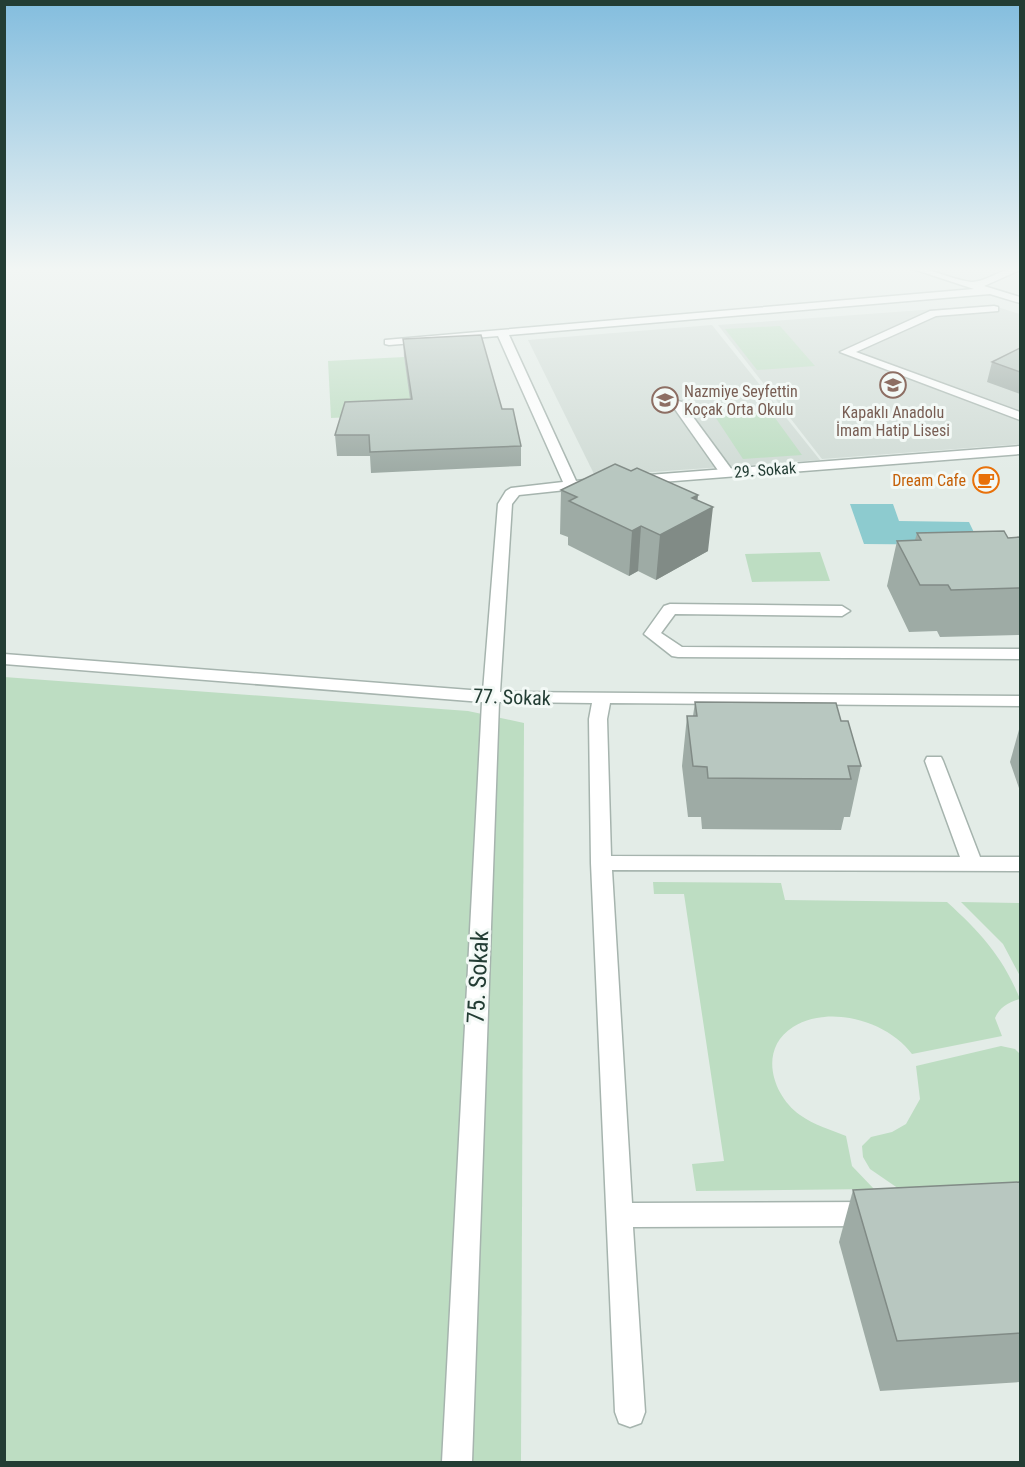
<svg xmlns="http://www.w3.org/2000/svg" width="1025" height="1467" viewBox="0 0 1025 1467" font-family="'Roboto Condensed',sans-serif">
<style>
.built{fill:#d1dcd6}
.green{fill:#bdddc2}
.water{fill:#8dcbcf}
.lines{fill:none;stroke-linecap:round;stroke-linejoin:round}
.lane-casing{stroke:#a6b4ae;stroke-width:3}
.street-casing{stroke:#a6b4ae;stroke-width:3}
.lane{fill:#fff;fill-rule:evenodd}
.street{fill:#fff;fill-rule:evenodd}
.wall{fill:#9eaba5}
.shaded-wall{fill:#818b86}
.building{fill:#b8c7c0;stroke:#818b86;stroke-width:1.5}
.labels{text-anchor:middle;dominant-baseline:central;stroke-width:6;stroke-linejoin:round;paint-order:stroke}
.far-education-label{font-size:16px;fill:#785e54;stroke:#f3f9f6;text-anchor:start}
.far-street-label{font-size:16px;fill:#233d34;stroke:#f3f9f6}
.far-food-label{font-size:16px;fill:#c56008;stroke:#f3f9f6;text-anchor:end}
.street-label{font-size:20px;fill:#233d34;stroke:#f3f9f6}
.near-street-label{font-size:24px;fill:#233d34;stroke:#f3f9f6}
</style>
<rect width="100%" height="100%" fill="#e3ece7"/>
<g class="built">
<path d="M991 305 1020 314V444L822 459 718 325Z"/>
<path d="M712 325 820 460 595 476 528 340Z"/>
</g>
<g class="green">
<path d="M780 326 815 366 757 370 725 329Z"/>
<path d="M404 357 413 414 331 418 328 361Z"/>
<path d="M770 411 802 455 743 459 714 415Z"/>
<path d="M820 552 830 581 752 582 745 554Z"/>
<path d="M4 677 468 711 524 723 521 1462H5Z"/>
<path d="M653 882 781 883 785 900 947 902C980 932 1003 957 1020 999 1009 1002 1000 1007 995 1018L1002 1036 912 1054C888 1021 829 1004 793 1027 758 1049 772 1095 800 1115 814 1125 831 1130 846 1136L852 1166 874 1189 696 1191 692 1164 724 1161 684 894H654Z"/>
<path d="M961 902 1020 903V976L1003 944Z"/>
<path d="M1001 1046 1015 1049 1020 1054V1186L902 1191 870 1169 863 1157 862 1146 871 1137 892 1132 906 1124 920 1099 916 1066Z"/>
</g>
<path class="water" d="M850 504H893L899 521 969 522 980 545 864 544Z"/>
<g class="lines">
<g class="lane-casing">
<g id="lane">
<path d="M994 306 998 307V311L936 316 856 352 1020 412V420L840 352 930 311Z"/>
<path d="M678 401 682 402 732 470 734 473 732 476H722L672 405Z"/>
<path d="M670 604 842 606 850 611 842 616 675 614 661 633 682 647 1020 649V659L678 657 672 656 644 634 664 606Z"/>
</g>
</g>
<g class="street-casing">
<g id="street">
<path d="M907 267C930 267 949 279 971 282 985 283 1004 267 1020 267V270L984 286 1020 297V303L990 294 509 335 576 481 594 479 601 483 594 487 519 495 512 504 500 692 1020 696V706L610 703 607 719 611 856 960 857 925 761 927 757H941L943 761 980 857H1020V871L612 870 632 1203 870 1202 879 1206 883 1214 879 1222 870 1226 633 1227 645 1412 641 1423 630 1427 619 1423 615 1412 591 863 589 719 592 703 499 702 472 1462H442L482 702 4 664V654L483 691 498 504 506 491 511 488 563 482 498 336 389 345 385 344V340L974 289Z"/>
<path d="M1020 446V454L636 484 629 480 636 476Z"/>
</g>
</g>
<use href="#lane" class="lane"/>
<use href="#street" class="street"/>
</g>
<g class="wall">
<path d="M403 339 502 409 521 446V466L371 473 370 456H337L335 435 410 399 404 357Z"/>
<path d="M1020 348V394L987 382 992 362Z"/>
<path d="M561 490 698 500 708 551 656 580 638 571 629 576 568 545V537L560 534Z"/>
<path d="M917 533 1008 538 1020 537V635L940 637 937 631 909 632 887 586 897 541 915 540Z"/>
<path d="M695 702 841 721 861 766 850 817H844L841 830 702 829 701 817H688L682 766 687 716H693Z"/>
<path d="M1020 726V791L1010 762Z"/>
<path d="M1020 1182V1382L880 1391 839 1242 853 1190Z"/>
</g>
<g class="shaded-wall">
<path d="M698 495 696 515 713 507 708 551 656 580 660 535 692 498Z"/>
<path d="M641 526 638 571 629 576 632 531Z"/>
</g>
<g class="building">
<path d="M481 335 502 409H513L521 446 370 452 369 435H335L345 402 412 399 403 339Z"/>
<path d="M1020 348V372L992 362Z"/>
<path d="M615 464 631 471 637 468 698 495 692 498 713 507 660 535 641 526 632 531 569 501 577 497 561 490Z"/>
<path d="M1004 531 1008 538 1020 537V588L951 590 948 585H920L897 541 921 540 917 533Z"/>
<path d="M695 702 836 703 841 721H848L861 766H848L851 779 708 778 707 767 693 766 687 716H697Z"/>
<path d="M1020 1182V1333L897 1341 853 1190Z"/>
</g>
<linearGradient id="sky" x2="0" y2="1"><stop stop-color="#83bdde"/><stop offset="0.57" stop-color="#f2f6f4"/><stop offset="1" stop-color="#f2f6f4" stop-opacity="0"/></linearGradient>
<rect width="1025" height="472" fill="url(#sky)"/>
<defs>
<g id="school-ring" transform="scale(1.35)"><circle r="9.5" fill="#f3f9f6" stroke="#8d6e63" stroke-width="1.5"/><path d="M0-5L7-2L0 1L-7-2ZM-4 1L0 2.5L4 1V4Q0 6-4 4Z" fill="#8d6e63"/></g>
<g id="cafe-ring" transform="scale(1.35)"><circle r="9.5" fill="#f3f9f6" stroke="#e8710a" stroke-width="1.5"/><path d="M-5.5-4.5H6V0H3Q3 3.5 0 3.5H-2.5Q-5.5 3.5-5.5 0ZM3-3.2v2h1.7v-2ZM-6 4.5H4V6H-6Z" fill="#e8710a"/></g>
</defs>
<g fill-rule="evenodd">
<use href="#school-ring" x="893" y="385"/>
<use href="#school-ring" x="665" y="400"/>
<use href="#cafe-ring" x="986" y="480"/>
</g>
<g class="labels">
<g class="far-education-label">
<text x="684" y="391">Nazmiye Seyfettin<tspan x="684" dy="18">Koçak Orta Okulu</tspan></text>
<text x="893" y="412" text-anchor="middle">Kapaklı Anadolu<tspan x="893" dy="18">İmam Hatip Lisesi</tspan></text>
</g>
<g class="far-street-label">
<text transform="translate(765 470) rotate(-4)">29. Sokak</text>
</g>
<g class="far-food-label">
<text x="966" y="480">Dream Cafe</text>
</g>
<g class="street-label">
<text transform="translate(512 697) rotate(2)">77. Sokak</text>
</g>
<g class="near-street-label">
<text transform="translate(478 977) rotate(-87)">75. Sokak</text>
</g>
</g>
<rect width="1025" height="1467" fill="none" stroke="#233d34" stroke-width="12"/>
</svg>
